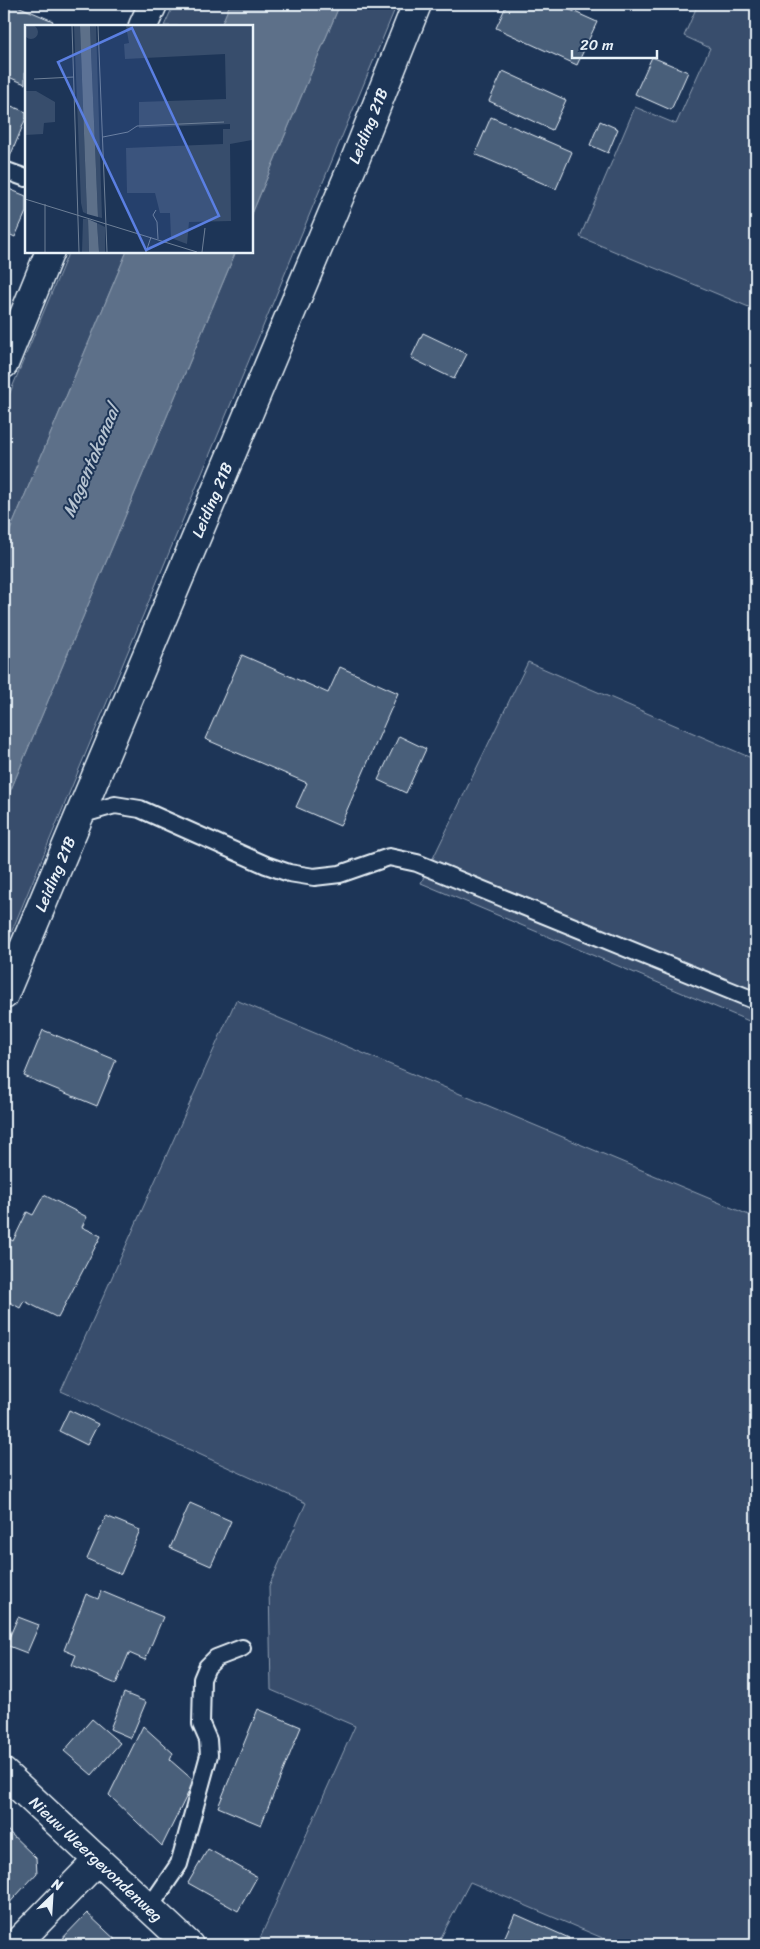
<svg xmlns="http://www.w3.org/2000/svg" width="760" height="1949" viewBox="0 0 760 1949" font-family="Sriracha,sans-serif">
<style>
.green{fill:#374d6c;stroke:#909fb2}
.water{fill:#5d7089;stroke:#95a4b5}
.building{fill:#495e7a;stroke:#e8f1f8}
.lines{fill:none;stroke-linecap:round;stroke-linejoin:round}
.lane-casing{stroke:#e8f1f8;stroke-width:20}
.street-casing{stroke:#e8f1f8;stroke-width:31}
.secondary-casing{stroke:#e8f1f8;stroke-width:31}
.lane{stroke:#1d3557;stroke-width:16}
.street{stroke:#1d3557;stroke-width:28}
.secondary{stroke:#1d3557;stroke-width:28}
.labels{text-anchor:middle;dominant-baseline:central;stroke-width:4;stroke-linejoin:round;paint-order:stroke}
.street-label{font-size:16px;fill:#e8f1f8;stroke:#1d3557}
.water-label{font-size:18px;font-style:italic;fill:#b7c4d1;stroke:#1d3557}
.inset-road{fill:none;stroke:#6e8097;stroke-width:1}
.view{fill:#5a7fe2;fill-opacity:0.15;stroke:#5a7fe2;stroke-width:2.5}
.inset-edge{fill:none;stroke:#e8f1f8;stroke-width:2.5}
</style>
<rect width="100%" height="100%" fill="#1d3557"/>
<filter id="ink" filterUnits="userSpaceOnUse"><feTurbulence type="fractalNoise" baseFrequency=".02" numOctaves="2"/><feDisplacementMap in="SourceGraphic" scale="10" xChannelSelector="R" yChannelSelector="G"/><feConvolveMatrix kernelMatrix="1 2 1 2 8 2 1 2 1" color-interpolation-filters="sRGB"/></filter>
<g filter="url(#ink)">
<g class="green">
<path d="M174 4H230L221 26H164Z"/>
<path d="M340 4H397L4 950V806L236 251H251V216Z"/>
<path d="M698 4H756V310L580 237 635 107 676 124 710 48 684 36Z"/>
<path d="M69 251H127L4 545V407Z"/>
<path d="M528 662 756 760V1024L421 883Z"/>
<path d="M236 1000 756 1218V1945H619L470 1882 437 1945H257L355 1726 271 1690 269 1586 306 1503 61 1391Z"/>
</g>
<g class="water">
<path d="M230 4H340L251 216V26H221Z"/>
<path d="M127 251H236L4 806V545Z"/>
</g>
<g class="building">
<path d="M4 4H13L53 21 51 26H26L25 84 4 75Z"/>
<path d="M507 4H557L597 22 577 65 496 28Z"/>
<path d="M652 57 688 72 671 110 635 94Z"/>
<path d="M503 71 566 100 552 130 489 101Z"/>
<path d="M4 103 26 112V118L7 164 4 163Z"/>
<path d="M491 117 572 152 556 189 475 154Z"/>
<path d="M600 121 618 129 608 153 590 145Z"/>
<path d="M4 187 26 196V212L15 237 4 232Z"/>
<path d="M423 333 467 354 454 379 411 358Z"/>
<path d="M242 655 328 693 340 667 398 693 340 826 296 807 307 783 205 739Z"/>
<path d="M399 736 426 749 406 793 378 780Z"/>
<path d="M43 1030 116 1060 97 1106 24 1076Z"/>
<path d="M44 1195 87 1217 82 1227 101 1236 58 1318 24 1301 20 1308 4 1299V1236L13 1241 27 1212 33 1215Z"/>
<path d="M69 1410 98 1424 87 1445 59 1431Z"/>
<path d="M190 1503 231 1521 211 1566 170 1548Z"/>
<path d="M106 1516 140 1530 121 1574 87 1559Z"/>
<path d="M101 1591 163 1617 145 1660 129 1653 116 1684 72 1665 76 1655 64 1650 86 1594 98 1599Z"/>
<path d="M18 1617 39 1625 27 1653 6 1645Z"/>
<path d="M124 1693 146 1702 131 1738 110 1729Z"/>
<path d="M258 1709 301 1727 261 1825 218 1807Z"/>
<path d="M92 1719 120 1743 92 1775 64 1751Z"/>
<path d="M143 1726 173 1753 170 1760 194 1781 162 1846 109 1795Z"/>
<path d="M4 1827 36 1858 37 1873 4 1909Z"/>
<path d="M208 1849 257 1877 238 1911 188 1883Z"/>
<path d="M87 1913 121 1945H56Z"/>
<path d="M515 1914 569 1938 565 1945H513L503 1941Z"/>
</g>
<g class="lines">
<g class="lane-casing">
<g id="lane">
<path d="M4 170 26 178"/>
<path d="M80 815 115 805 140 809 266 865 289 873 314 877 340 874 389 857 417 863 756 1001"/>
<path d="M149 1908 179 1864 209 1755 208 1740 201 1724 202 1679 207 1667 216 1658 242 1648"/>
</g>
</g>
<g class="street-casing">
<g id="street">
<path d="M4 995 355 160 417 4"/>
<path d="M15 1945 98 1860"/>
</g>
</g>
<g class="secondary-casing">
<g id="secondary">
<path d="M143 26 153 4"/>
<path d="M4 364 50 251"/>
<path d="M4 1773 189 1945"/>
</g>
</g>
<use href="#lane" class="lane"/>
<use href="#street" class="street"/>
<use href="#secondary" class="secondary"/>
</g>
</g>
<g class="labels">
<g class="street-label">
<text transform="translate(368 126) rotate(-68)">Leiding 21B</text>
<text transform="translate(212 500) rotate(-67)">Leiding 21B</text>
<text transform="translate(55 874) rotate(-67)">Leiding 21B</text>
<text transform="translate(96 1859) rotate(43)">Nieuw Weergevondenweg</text>
</g>
<g class="water-label">
<text transform="translate(91 461) rotate(-67)">Magentakanaal</text>
</g>
</g>
<g transform="translate(25 25)">
<rect width="228" height="228" fill="#1d3557"/>
<path d="M-1 7a7 7 0 1 1 14 0a7 7 0 1 1-14 0ZM49 1H55L62 189 58 187 56 178ZM65 1H71L77 193 73 192ZM101 1H227V115L205 119 206 196 164 197 162 219 146 213 145 188H135L130 168H102L101 123 198 119V104H205V99L114 103V77L201 74 200 29 100 34 99 19 104 18ZM0 66H11L30 77V97L19 98 18 109 0 110ZM58 194H63L64 227H57ZM72 198 80 202V227H74Z" fill="#374d6c"/>
<path d="M55 1H65L73 192 62 189ZM63 194 72 198 74 227H64Z" fill="#5d7089"/>
<path class="inset-road" d="M47 1 54 227M73 1 82 227M9 54 49 52M78 112 103 107 112 101 199 97M0 174 172 227M131 185 128 190 132 197 133 214M20 227V179M121 227 126 212M177 227 180 203"/>
<path class="view" d="M107 3 194 191 121 225 33 37Z"/>
<rect width="228" height="228" class="inset-edge"/>
</g>
<rect width="760" height="1949" fill="none" stroke="#1d3557" stroke-width="20"/>
<rect x="10" y="10" width="740" height="1929" fill="none" stroke="#e8f1f8" stroke-width="2" filter="url(#ink)"/>
<g transform="translate(52 1896) rotate(25)" stroke="#1d3557" stroke-width="4" paint-order="stroke">
<path d="M0-4L9 19L0 12L-9 19Z" fill="#e8f1f8"/>
<text y="-8" font-size="14" font-weight="bold" text-anchor="middle" fill="#e8f1f8">N</text>
</g>
<path d="M572 50v8h85v-8" fill="none" stroke="#e8f1f8" stroke-width="2.5"/>
<text x="580" y="50" font-size="15" fill="#e8f1f8" stroke="#1d3557" stroke-width="4" paint-order="stroke">20 m</text>
</svg>
